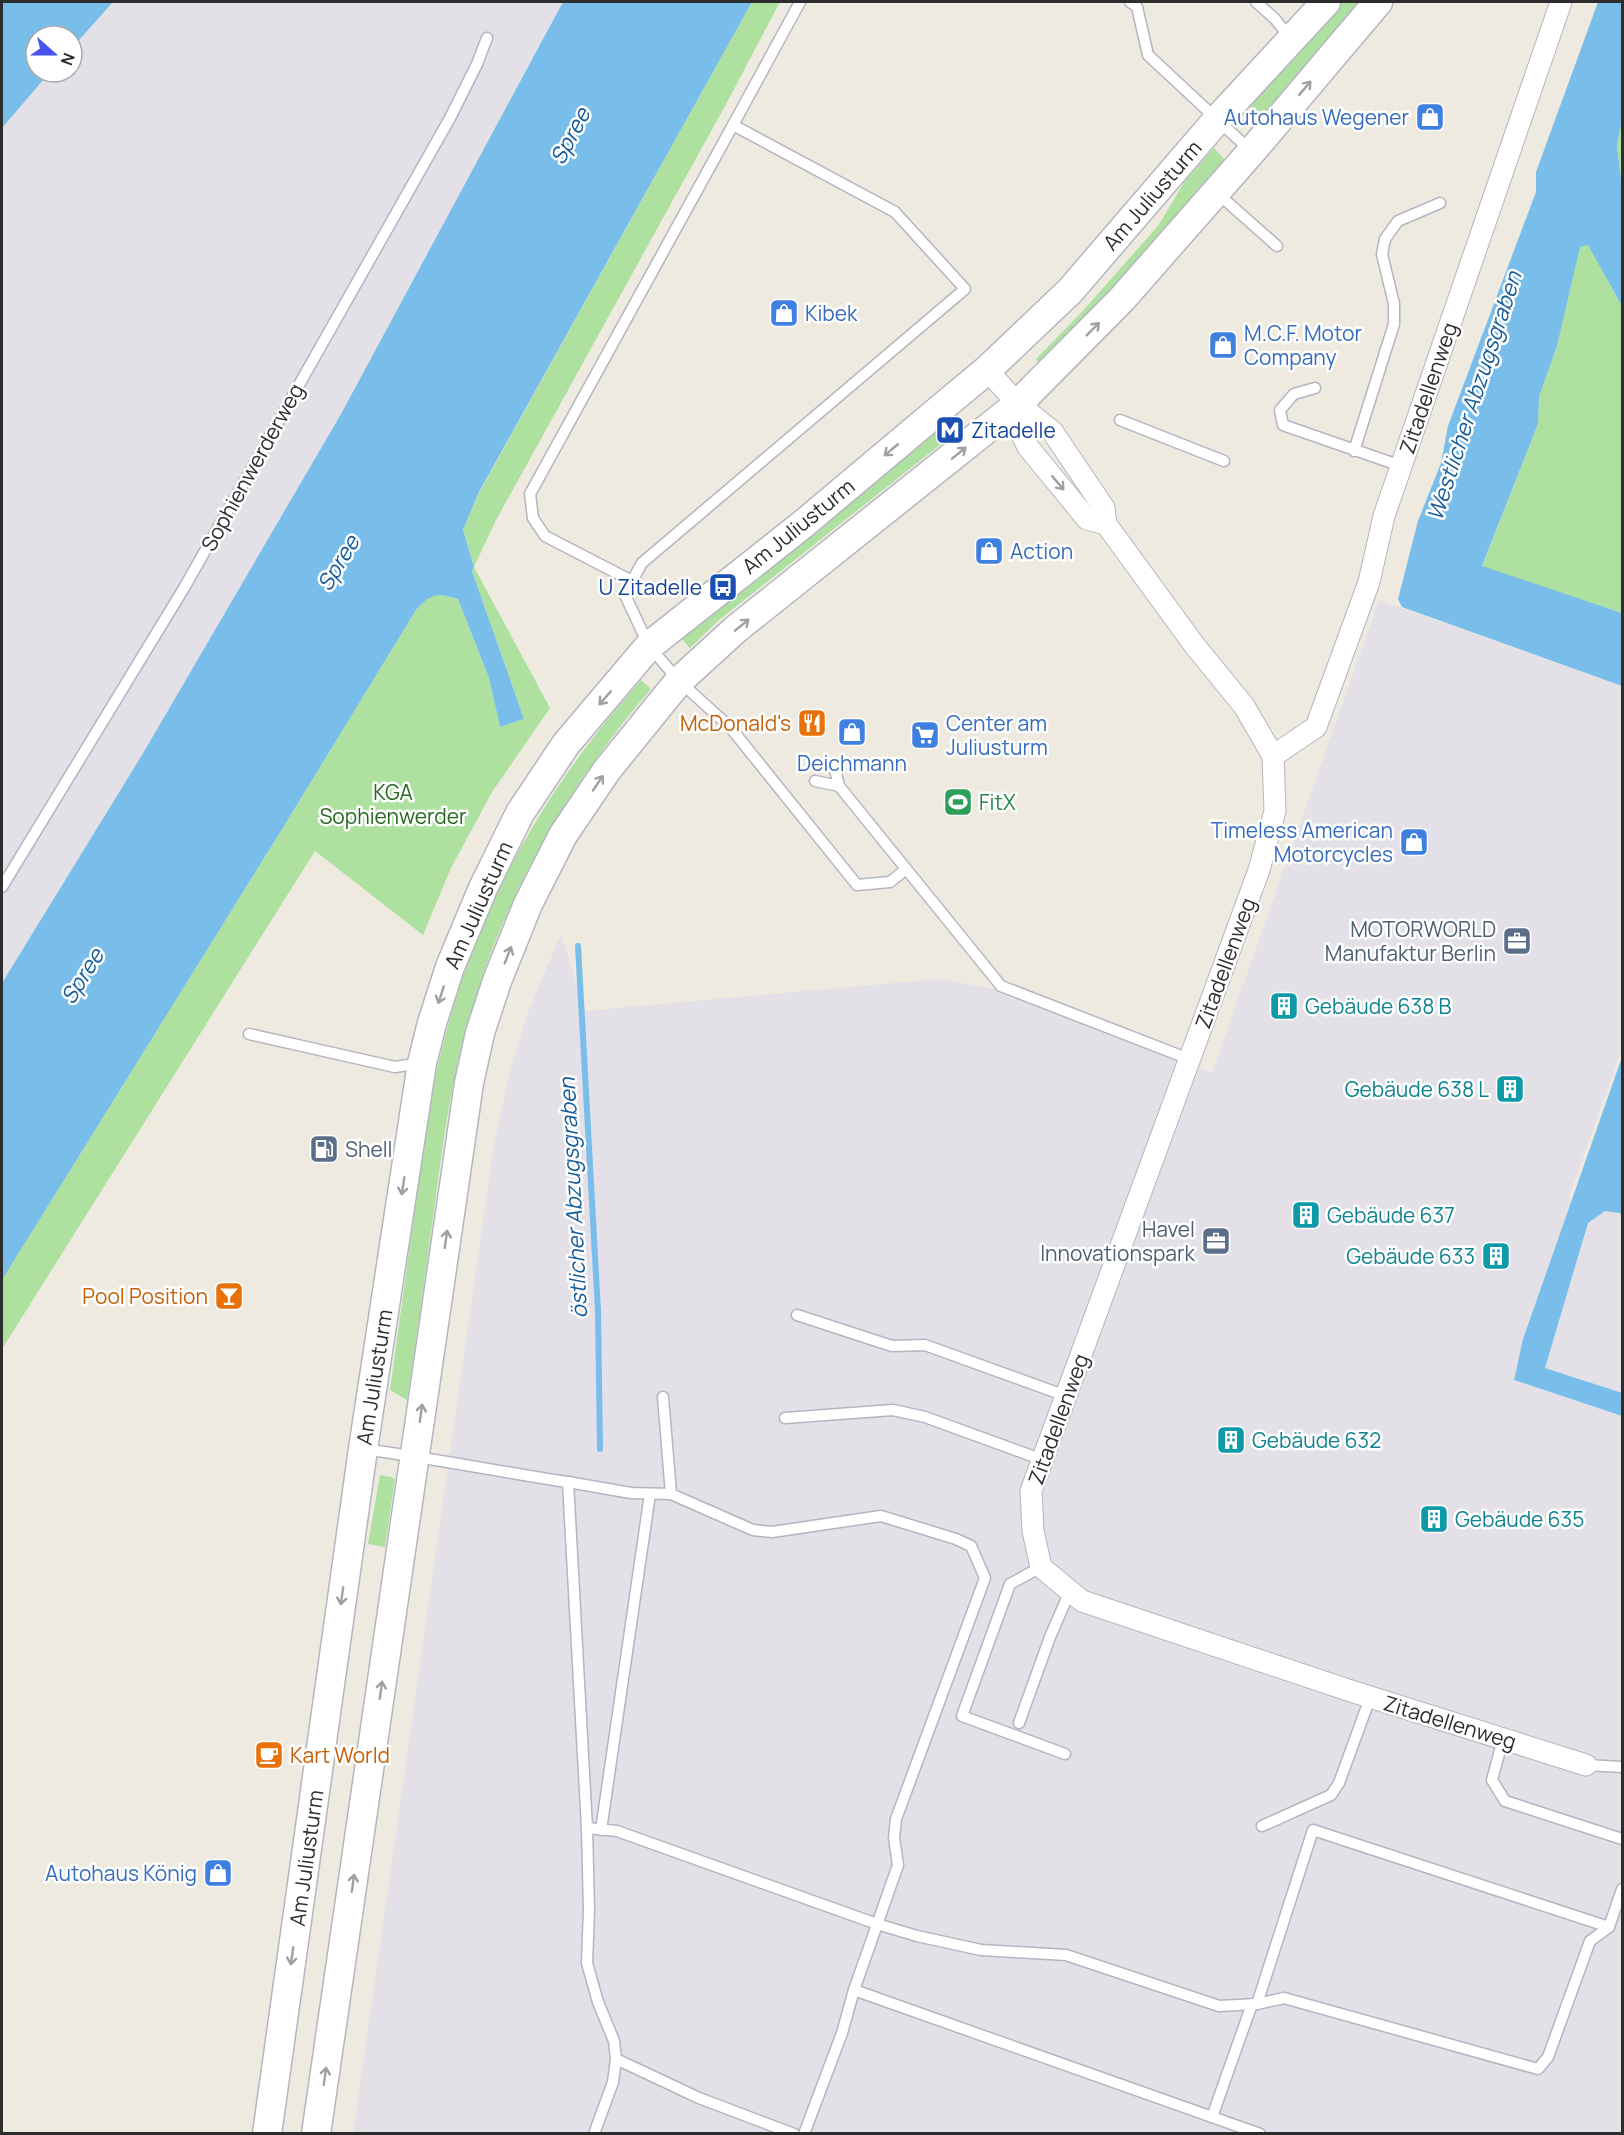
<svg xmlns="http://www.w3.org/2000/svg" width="1624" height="2135" viewBox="0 0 1624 2135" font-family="Manrope,sans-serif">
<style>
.industrial{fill:#e3e0e7}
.green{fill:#aee1a0}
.water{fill:#79beea}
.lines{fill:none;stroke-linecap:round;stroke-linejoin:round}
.stream{stroke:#79beea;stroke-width:6}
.lane-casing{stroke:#b4b5c0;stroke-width:13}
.street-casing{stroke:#b4b5c0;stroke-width:23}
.secondary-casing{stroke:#b4b5c0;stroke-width:31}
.lane{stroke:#fff;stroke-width:10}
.street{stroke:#fff;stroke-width:21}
.secondary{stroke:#fff;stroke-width:28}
.oneway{stroke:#a0a0a0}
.labels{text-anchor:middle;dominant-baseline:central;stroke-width:5;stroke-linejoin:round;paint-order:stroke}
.shop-label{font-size:21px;fill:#366cbe;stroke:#fff;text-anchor:start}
.street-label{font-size:21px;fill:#2d2d2d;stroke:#fff}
.transit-label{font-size:21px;fill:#164399;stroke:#fff;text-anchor:start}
.food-label{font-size:21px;fill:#c56008;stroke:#fff;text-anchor:end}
.park-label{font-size:21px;fill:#25691e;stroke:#fff}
.leisure-label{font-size:21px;fill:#27864d;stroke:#fff;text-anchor:start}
.service-label{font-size:21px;fill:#4e5e75;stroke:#fff;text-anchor:end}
.culture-label{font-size:21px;fill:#0d838f;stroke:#fff;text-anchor:start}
.water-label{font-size:22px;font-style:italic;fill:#145c9b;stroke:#fff}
</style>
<rect width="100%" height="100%" fill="#eeeae0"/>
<g class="industrial">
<path d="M113 2H237L244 3 252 2H563L341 414 142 755 2 983V128L50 72H72V48Z"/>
<path d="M1379 600 1622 686V1049L1568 1199 1622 1215V2133L353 2134 494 1145 509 1076 528 1012 561 934 585 1011 939 979 1000 990 1212 1073Z"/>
</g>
<g class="green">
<path d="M752 2H780L725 106 495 522 474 567 550 708 492 792 451 868 423 935 315 851 2 1349V1280L284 826 416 610C431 593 436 592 458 599L489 678 500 727 524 719 472 571 474 567 463 530 479 493Z"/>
<path d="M1341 2H1364L1265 118 1250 106Z"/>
<path d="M1622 120V188L1617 146Z"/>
<path d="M1214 148 1227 162 1139 262 1042 365 1036 359 1081 313 1158 226 1185 181Z"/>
<path d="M1588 244 1622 306V613L1482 567 1538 424 1539 397 1557 346 1579 247Z"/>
<path d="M957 415 965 425 719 620 690 648 681 638Z"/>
<path d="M641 680 651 689C572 781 509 886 474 1003 453 1068 444 1135 435 1203 426 1269 417 1335 407 1400L390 1390C399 1322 409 1255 418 1187 425 1141 430 1094 442 1048 477 907 545 788 641 680Z"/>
<path d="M380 1475 391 1477 395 1479 385 1547 368 1544Z"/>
</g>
<g class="water">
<path d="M2 2H113L72 48V36H36V72H50L2 128Z"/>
<path d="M563 2H752L479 492 463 530 474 567 472 571 524 719 500 727 489 678 458 599C437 592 430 594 416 610L284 826 2 1280V983L142 755 341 414Z"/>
<path d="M1598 2H1622V120L1617 146 1622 188V306L1588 245 1580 247 1557 346 1539 397 1538 424 1482 566 1622 613V686L1402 607 1398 599 1418 521 1441 463 1448 426 1536 192V172Z"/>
<path d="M1622 1057V1215L1619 1213 1605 1211 1588 1223 1545 1368 1622 1393V1416L1514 1380 1523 1339Z"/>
</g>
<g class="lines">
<path class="stream" d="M578 946 598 1311 600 1449"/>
<g class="lane-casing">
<g id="lane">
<path d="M1130 2 1137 7 1148 55 1251 151"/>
<path d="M1256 2 1275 19 1291 39"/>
<path d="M733 125 800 2"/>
<path d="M1216 192 1277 246"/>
<path d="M1315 388 1294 394 1280 410 1283 425 1401 466"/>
<path d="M1120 420 1224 461"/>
<path d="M1354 451 1394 324V304L1382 254 1385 239 1398 221 1440 203"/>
<path d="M632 581 642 563 965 289 895 212 733 125 530 494 533 518 545 536 632 581 625 595 649 646 679 681 730 727 857 885 890 882 905 870"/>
<path d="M815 781 839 786 834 765"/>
<path d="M839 786 1001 986 1189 1059"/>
<path d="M2 887 184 588 450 118 477 64 487 38"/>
<path d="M249 1034 395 1067 421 1063"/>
<path d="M797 1315 892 1346 925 1345 1066 1396"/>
<path d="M663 1397 671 1494"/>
<path d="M785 1418 893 1410 925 1417 1043 1460"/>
<path d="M363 1449C432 1458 500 1472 568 1482L587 1828 589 1910 587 1963 598 2002 614 2041 616 2059 699 2098 794 2134"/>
<path d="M568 1482 631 1493 671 1494 753 1530 772 1532 881 1516 956 1539 971 1546 985 1578 896 1819 894 1838 898 1865 854 1990 842 2033 804 2134"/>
<path d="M1041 1567 1010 1584 962 1716 1065 1754"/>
<path d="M1019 1723 1050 1637 1070 1591"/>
<path d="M1503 1739 1492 1780 1505 1801 1622 1839"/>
<path d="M1586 1765 1622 1767"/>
<path d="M1262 1826 1331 1795 1339 1783 1370 1698"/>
<path d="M587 1828 617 1831 877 1924 917 1936 981 1950 1066 1955 1219 2006 1257 2004 1284 1998 1538 2069 1548 2057 1590 1941 1609 1927 1622 1889"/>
<path d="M601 1830 650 1494"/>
<path d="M854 1990 1260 2134"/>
<path d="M1257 2004 1313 1830 1609 1927"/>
<path d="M1212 2117 1252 2004"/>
<path d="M594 2134 613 2082 616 2059"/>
</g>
</g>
<g class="street-casing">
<g id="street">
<path d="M987 370 1018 404 1052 431 1104 508 1106 524 1195 646 1244 706 1273 756 1275 811 1259 870 1031 1491 1033 1531 1041 1567 1082 1601 1351 1691 1586 1765"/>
<path d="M1018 404 1023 437 1028 447 1087 519 1106 524"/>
<path d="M1273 756 1316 727 1369 582 1384 516 1561 2"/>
</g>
</g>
<g class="secondary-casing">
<g id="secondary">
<path d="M267 2134 363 1449 422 1063 432 1023 450 967 483 888 520 813 566 744 649 646 802 525 952 399 987 370 1070 291 1217 120 1326 2"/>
<path d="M316 2134 469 1083 480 1033 497 981 528 904 563 835 607 770 679 681 736 629 1018 404 1122 299 1252 151 1378 2"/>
</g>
</g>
<use href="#lane" class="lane"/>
<use href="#street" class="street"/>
<use href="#secondary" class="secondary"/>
</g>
<defs><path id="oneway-shaft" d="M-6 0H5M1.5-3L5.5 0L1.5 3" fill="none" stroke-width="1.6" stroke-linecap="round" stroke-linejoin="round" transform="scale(1.5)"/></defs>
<g class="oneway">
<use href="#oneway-shaft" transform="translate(1305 88) rotate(-50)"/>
<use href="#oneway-shaft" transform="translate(1093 329) rotate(-45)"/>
<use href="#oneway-shaft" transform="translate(891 450) rotate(140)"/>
<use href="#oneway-shaft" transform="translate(959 453) rotate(-39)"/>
<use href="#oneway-shaft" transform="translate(1058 483) rotate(50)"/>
<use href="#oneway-shaft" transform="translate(742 625) rotate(-39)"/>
<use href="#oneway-shaft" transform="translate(605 698) rotate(131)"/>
<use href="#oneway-shaft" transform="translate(598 783) rotate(-56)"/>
<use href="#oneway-shaft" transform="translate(508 955) rotate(-68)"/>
<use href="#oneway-shaft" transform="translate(441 995) rotate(108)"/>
<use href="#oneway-shaft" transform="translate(403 1186) rotate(99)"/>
<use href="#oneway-shaft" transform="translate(446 1239) rotate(-82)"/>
<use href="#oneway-shaft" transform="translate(421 1413) rotate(-82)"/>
<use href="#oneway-shaft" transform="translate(342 1596) rotate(98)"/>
<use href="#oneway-shaft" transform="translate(381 1690) rotate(-82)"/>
<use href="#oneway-shaft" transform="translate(353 1883) rotate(-82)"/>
<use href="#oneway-shaft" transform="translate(292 1956) rotate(98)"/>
<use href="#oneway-shaft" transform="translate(325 2076) rotate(-82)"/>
</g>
<defs>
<g id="shop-square" transform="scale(1.5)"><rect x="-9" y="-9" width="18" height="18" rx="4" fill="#3f7fe0" stroke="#fff"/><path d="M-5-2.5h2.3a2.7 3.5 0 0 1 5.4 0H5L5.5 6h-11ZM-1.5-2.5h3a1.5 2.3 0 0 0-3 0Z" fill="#fff"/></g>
<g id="metro-square" transform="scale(1.5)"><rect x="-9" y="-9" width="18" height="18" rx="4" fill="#1a4fb4" stroke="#fff"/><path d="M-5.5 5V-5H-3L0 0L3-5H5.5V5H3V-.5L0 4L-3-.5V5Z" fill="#fff"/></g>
<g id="bus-square" transform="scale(1.5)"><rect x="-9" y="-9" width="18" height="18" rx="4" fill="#1a4fb4" stroke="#fff"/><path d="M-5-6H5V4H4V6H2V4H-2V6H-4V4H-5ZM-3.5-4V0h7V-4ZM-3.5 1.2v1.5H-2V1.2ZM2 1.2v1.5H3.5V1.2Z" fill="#fff"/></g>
<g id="restaurant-square" transform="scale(1.5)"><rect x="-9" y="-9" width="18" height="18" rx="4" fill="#e8710a" stroke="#fff"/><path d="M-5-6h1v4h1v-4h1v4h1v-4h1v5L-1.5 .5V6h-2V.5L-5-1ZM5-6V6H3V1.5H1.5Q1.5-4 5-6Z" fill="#fff"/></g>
<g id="supermarket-square" transform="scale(1.5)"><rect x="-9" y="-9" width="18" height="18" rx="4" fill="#3f7fe0" stroke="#fff"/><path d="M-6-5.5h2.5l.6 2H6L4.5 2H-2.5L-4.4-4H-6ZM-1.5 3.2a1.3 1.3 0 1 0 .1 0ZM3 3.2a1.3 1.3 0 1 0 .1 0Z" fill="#fff"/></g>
<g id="stadium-square" transform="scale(1.5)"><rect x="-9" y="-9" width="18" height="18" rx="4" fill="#2e9e5b" stroke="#fff"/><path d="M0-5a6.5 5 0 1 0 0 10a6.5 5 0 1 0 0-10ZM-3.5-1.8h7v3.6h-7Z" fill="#fff"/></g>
<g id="office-square" transform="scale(1.5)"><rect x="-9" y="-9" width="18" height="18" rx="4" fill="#5c6f8a" stroke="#fff"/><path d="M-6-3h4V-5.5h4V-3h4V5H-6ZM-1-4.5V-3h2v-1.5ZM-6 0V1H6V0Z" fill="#fff"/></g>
<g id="building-square" transform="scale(1.5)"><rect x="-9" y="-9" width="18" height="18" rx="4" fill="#0f9aa8" stroke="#fff"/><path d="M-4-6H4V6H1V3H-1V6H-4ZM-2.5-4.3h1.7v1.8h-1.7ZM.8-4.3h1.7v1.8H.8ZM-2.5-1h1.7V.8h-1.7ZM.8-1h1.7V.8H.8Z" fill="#fff"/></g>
<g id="fuel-square" transform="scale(1.5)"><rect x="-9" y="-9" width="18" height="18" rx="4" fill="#5c6f8a" stroke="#fff"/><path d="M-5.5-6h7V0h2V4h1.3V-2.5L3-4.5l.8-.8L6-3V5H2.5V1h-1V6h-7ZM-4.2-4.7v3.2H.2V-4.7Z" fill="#fff"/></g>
<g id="bar-square" transform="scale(1.5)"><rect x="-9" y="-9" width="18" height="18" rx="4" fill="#e8710a" stroke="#fff"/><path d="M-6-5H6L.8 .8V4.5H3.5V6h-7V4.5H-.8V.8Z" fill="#fff"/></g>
<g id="cafe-square" transform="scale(1.5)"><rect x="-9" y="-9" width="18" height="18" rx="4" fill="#e8710a" stroke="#fff"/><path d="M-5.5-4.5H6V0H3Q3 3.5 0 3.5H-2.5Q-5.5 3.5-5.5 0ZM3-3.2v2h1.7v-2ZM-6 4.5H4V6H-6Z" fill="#fff"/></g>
</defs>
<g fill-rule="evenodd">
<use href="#shop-square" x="1430" y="117"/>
<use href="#shop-square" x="784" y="313"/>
<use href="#shop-square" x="1223" y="345"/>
<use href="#metro-square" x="950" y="430"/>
<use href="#shop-square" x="989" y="551"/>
<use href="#bus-square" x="723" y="587"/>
<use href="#restaurant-square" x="812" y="723"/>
<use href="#shop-square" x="852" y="732"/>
<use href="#supermarket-square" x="925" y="735"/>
<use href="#stadium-square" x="958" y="802"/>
<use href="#shop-square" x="1414" y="842"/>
<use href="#office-square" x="1517" y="941"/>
<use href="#building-square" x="1284" y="1006"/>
<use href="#building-square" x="1510" y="1089"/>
<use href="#fuel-square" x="324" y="1149"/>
<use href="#building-square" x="1306" y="1215"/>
<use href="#office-square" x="1216" y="1241"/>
<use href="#building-square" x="1496" y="1256"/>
<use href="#bar-square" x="229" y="1296"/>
<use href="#building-square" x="1231" y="1440"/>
<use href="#building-square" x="1434" y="1519"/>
<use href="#cafe-square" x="269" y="1755"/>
<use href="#shop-square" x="218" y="1873"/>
</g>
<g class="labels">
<g class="shop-label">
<text x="1409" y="117" text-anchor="end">Autohaus Wegener</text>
<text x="805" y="313">Kibek</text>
<text x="1244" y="333">M.C.F. Motor<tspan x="1244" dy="24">Company</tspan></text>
<text x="1010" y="551">Action</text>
<text x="946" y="723">Center am<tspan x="946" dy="24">Juliusturm</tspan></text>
<text x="852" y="763" text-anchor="middle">Deichmann</text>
<text x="1393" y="830" text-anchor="end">Timeless American<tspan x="1393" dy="24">Motorcycles</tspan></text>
<text x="197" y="1873" text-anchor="end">Autohaus König</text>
</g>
<g class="street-label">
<text transform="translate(1152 195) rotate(-49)">Am Juliusturm</text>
<text transform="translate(1428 388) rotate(-71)">Zitadellenweg</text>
<text transform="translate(252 467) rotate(-61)">Sophienwerderweg</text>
<text transform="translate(798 526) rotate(-39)">Am Juliusturm</text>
<text transform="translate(478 905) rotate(-66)">Am Juliusturm</text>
<text transform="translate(1225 963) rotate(-70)">Zitadellenweg</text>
<text transform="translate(374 1377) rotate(-81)">Am Juliusturm</text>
<text transform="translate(1058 1419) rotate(-70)">Zitadellenweg</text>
<text transform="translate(1450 1722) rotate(17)">Zitadellenweg</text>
<text transform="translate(306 1858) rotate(-82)">Am Juliusturm</text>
</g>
<g class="transit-label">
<text x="971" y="430">Zitadelle</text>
<text x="702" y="587" text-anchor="end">U Zitadelle</text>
</g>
<g class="food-label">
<text x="791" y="723">McDonald's</text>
<text x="208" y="1296">Pool Position</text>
<text x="290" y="1755" text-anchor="start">Kart World</text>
</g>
<g class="park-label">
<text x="393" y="792">KGA<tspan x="393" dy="24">Sophienwerder</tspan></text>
</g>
<g class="leisure-label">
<text x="979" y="802">FitX</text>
</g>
<g class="service-label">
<text x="1496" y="929">MOTORWORLD<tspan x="1496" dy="24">Manufaktur Berlin</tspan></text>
<text x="345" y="1149" text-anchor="start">Shell</text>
<text x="1195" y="1229">Havel<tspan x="1195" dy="24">Innovationspark</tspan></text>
</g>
<g class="culture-label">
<text x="1305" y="1006">Gebäude 638 B</text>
<text x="1489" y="1089" text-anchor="end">Gebäude 638 L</text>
<text x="1327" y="1215">Gebäude 637</text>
<text x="1475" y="1256" text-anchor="end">Gebäude 633</text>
<text x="1252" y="1440">Gebäude 632</text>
<text x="1455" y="1519">Gebäude 635</text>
</g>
<g class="water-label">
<text transform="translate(570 136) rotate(-62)">Spree</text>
<text transform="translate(1474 396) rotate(-72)">Westlicher Abzugsgraben</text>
<text transform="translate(338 563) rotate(-59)">Spree</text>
<text transform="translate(82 976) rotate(-58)">Spree</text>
<text transform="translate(573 1198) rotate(-93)">östlicher Abzugsgraben</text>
</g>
</g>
<rect width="1624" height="2135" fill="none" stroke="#2d2d2d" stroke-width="6"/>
<g transform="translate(54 54) rotate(111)"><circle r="28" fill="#ffffff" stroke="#ababab" stroke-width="1.5"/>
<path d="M0-4.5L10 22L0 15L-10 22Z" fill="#4953f3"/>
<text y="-9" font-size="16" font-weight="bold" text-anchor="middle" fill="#2d2d2d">N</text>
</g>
</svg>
